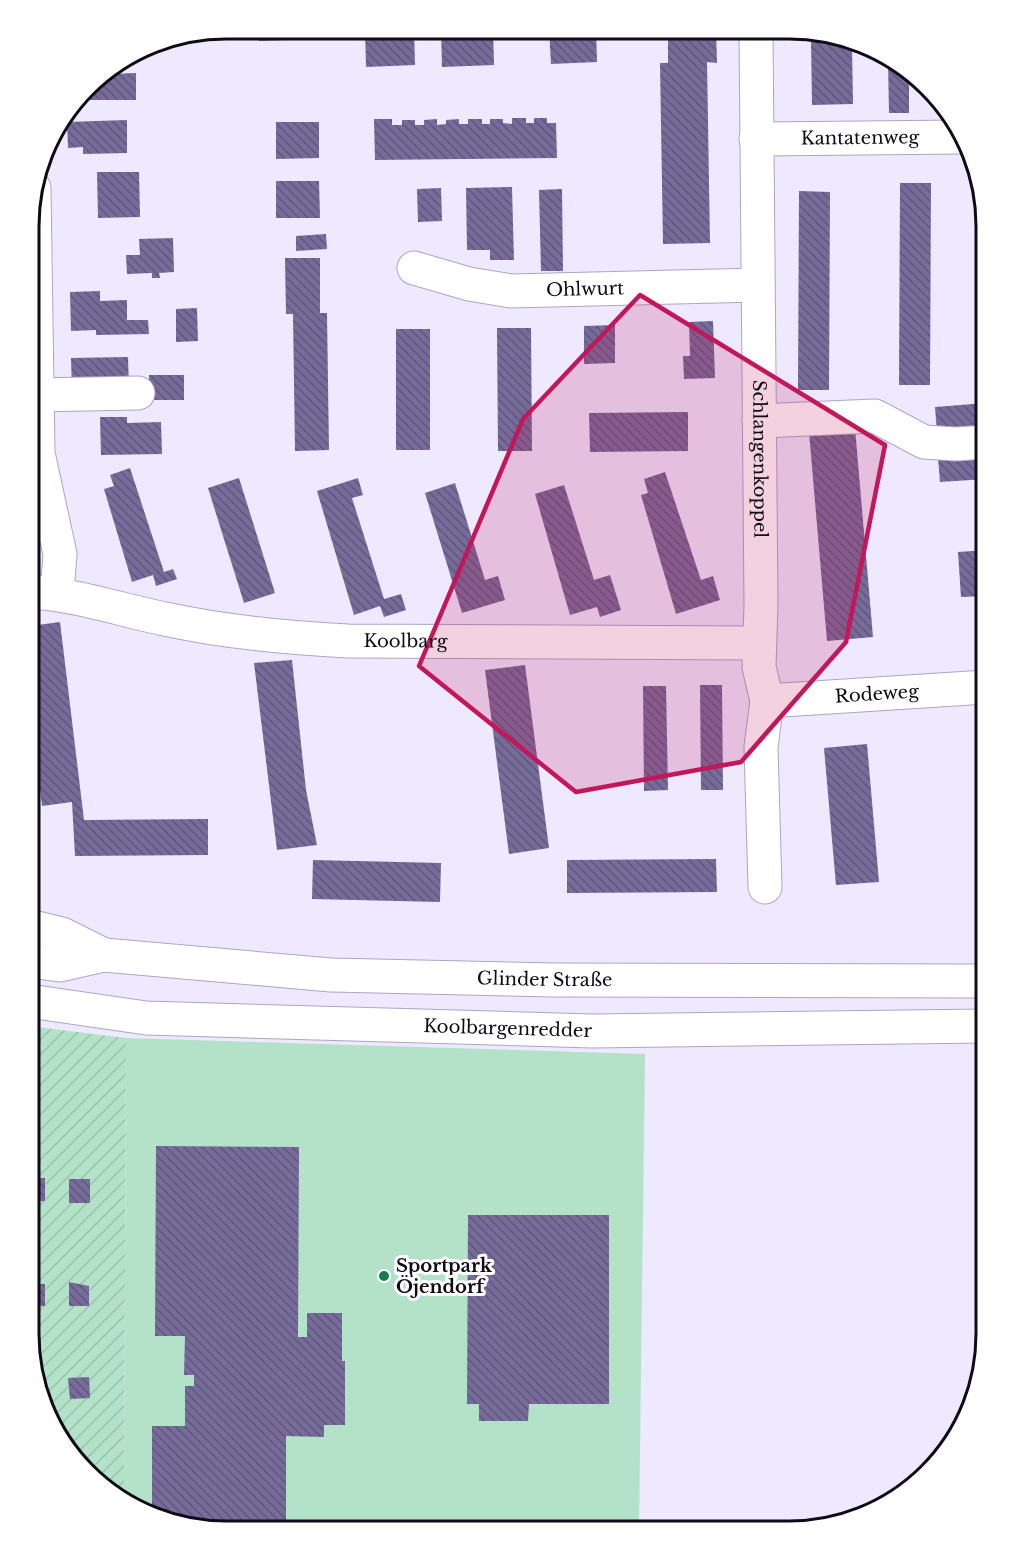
<svg xmlns="http://www.w3.org/2000/svg" width="1015" height="1560" viewBox="0 0 1015 1560" font-family="'Libre Baskerville',serif">
<style>
.park{fill:#b3e2c9}
.garden{fill:url(#garden-furrows)}
.building{fill:url(#building-back-hatch)}
.lines{fill:none;stroke-linecap:round;stroke-linejoin:round}
.minor-casing{stroke:#ada5c6;stroke-width:35}
.major-casing{stroke:#ada5c6;stroke-width:35}
.minor{stroke:#fff;stroke-width:33}
.major{stroke:#fff;stroke-width:33}
.marked{fill:#c2185b;fill-opacity:0.2;stroke:#c2185b;stroke-width:4.5;stroke-linejoin:round}
.poi-dot{fill:#157a53;stroke:#fff;stroke-width:2}
.labels{text-anchor:middle;dominant-baseline:central;stroke-width:6;stroke-linejoin:round;paint-order:stroke}
.street-label{font-size:18px;fill:#0e0b16;stroke:#fff}
.poi-label{font-size:18px;font-weight:bold;fill:#0e0b16;stroke:#fff;text-anchor:start}
.rim{fill:none;stroke:#0e0b16;stroke-width:3}
</style>
<defs>
<pattern id="garden-furrows" width="10" height="10" patternUnits="userSpaceOnUse" patternTransform="scale(1.5)"><rect width="10" height="10" fill="#b3e2c9"/><path d="M-1 1l2-2M0 10L10 0M9 11l2-2" fill="none" stroke="#99c1ac"/></pattern>
<pattern id="building-back-hatch" width="6" height="6" patternUnits="userSpaceOnUse" patternTransform="scale(1.5)"><rect width="6" height="6" fill="#776b99"/><path d="M-1 5l2 2M0 0l6 6M5-1l2 2" fill="none" stroke="#60567c"/></pattern>
</defs>
<rect width="100%" height="100%" fill="#eee9ff"/>
<path class="park" d="M126 1038 645 1054 639 1531 201 1530 124 1498Z"/>
<path class="garden" d="M29 1026 126 1038 124 1498 106 1491 44 1410 29 1334Z"/>
<g class="building">
<path d="M258 29H316V39L259 41Z"/>
<path d="M365 29H414L415 65 366 67Z"/>
<path d="M441 29H493L494 65 442 67Z"/>
<path d="M549 29 596 30 597 62 551 64Z"/>
<path d="M668 30H716L717 63 707 62 710 243 663 244 660 63H668Z"/>
<path d="M835 38 852 46 853 104 812 105 811 39Z"/>
<path d="M888 61 909 69V113H889Z"/>
<path d="M110 70V74L136 73V100H77L96 77Z"/>
<path d="M512 118H526V123H534V118H547V123H556L557 158 375 160 374 119H392V125H402V120H415V125H424V120L437 119V125L446 124V120L459 119V124H468V119H482V124H490V119H503V123L512 124Z"/>
<path d="M127 120V153L83 154V147L68 148 67 122Z"/>
<path d="M276 122H319V158L276 159Z"/>
<path d="M97 172H139L140 217 98 218Z"/>
<path d="M276 181H319L320 218H276Z"/>
<path d="M900 183H931L930 385H899Z"/>
<path d="M512 187 514 260H490V250H467L466 188Z"/>
<path d="M441 188 442 221 418 222 417 189Z"/>
<path d="M562 189 563 271H541L539 190Z"/>
<path d="M799 191 830 192 829 390H798Z"/>
<path d="M326 234 327 249 296 251V236Z"/>
<path d="M173 238 174 272 159 273 160 278H152V273L127 274 126 255H140L139 239Z"/>
<path d="M285 258H320V313H327L329 450 295 451 293 314H286Z"/>
<path d="M100 291V301L127 300V320H148L149 334 96 335V330L71 331 70 292Z"/>
<path d="M197 308 198 341 176 342V309Z"/>
<path d="M713 321 715 378 684 379 683 356H690L689 322Z"/>
<path d="M615 325V363L584 364V326Z"/>
<path d="M497 328H531L532 451H498Z"/>
<rect x="396" y="329" width="34" height="121"/>
<path d="M128 357 129 387 72 391 71 358Z"/>
<rect x="149" y="375" width="35" height="25"/>
<path d="M986 403V428L937 432 935 407Z"/>
<path d="M688 412V451L590 452 589 413Z"/>
<path d="M100 417H127V423L161 422 162 454 101 455Z"/>
<path d="M855 428 873 637 827 641 809 432Z"/>
<path d="M986 454V479L940 482 938 458Z"/>
<path d="M130 468 164 572 173 569 177 579 156 586 153 575 132 582 104 489 114 486 110 475Z"/>
<path d="M665 472 701 580 713 576 720 600 676 614 641 495 648 493 644 479Z"/>
<path d="M239 478 275 593 244 603 208 488Z"/>
<path d="M358 478 363 495 352 498 384 599 401 594 406 610 384 617 380 606 354 615 317 491Z"/>
<path d="M455 483 485 580 498 576 505 600 462 613 425 493Z"/>
<path d="M564 485 594 580 610 575 621 610 600 617 597 607 570 615 535 494Z"/>
<path d="M986 550V596L961 597 958 552Z"/>
<path d="M60 622 84 820 208 819V855L75 856 72 802 42 806 29 704 30 626Z"/>
<path d="M292 660 306 790 317 845 277 850 254 663Z"/>
<path d="M525 665 549 848 509 854 485 670Z"/>
<path d="M700 685H722L723 790H701Z"/>
<path d="M643 686H666L668 790 644 791Z"/>
<path d="M867 744 879 882 836 885 824 748Z"/>
<path d="M716 859 717 892 567 893V860Z"/>
<path d="M313 860 441 863 440 902 312 899Z"/>
<path d="M156 1146 299 1147 298 1337H307V1313H342V1361H345V1425H324V1437L286 1436V1530H201L152 1510V1426H185V1386H194V1375H184L185 1336H155Z"/>
<rect x="29" y="1178" width="16" height="23"/>
<rect x="69" y="1179" width="21" height="24"/>
<path d="M468 1215H609V1404H529L528 1421H479V1404H467Z"/>
<path d="M29 1279H32V1284H45V1306H29Z"/>
<path d="M69 1282 89 1286V1306H69Z"/>
<path d="M89 1377 90 1398 70 1399 68 1378Z"/>
<path d="M37 1378H44V1404H43Z"/>
</g>
<g class="lines">
<g class="minor-casing">
<g id="minor">
<path id="s1" d="M756 30 761 605 759 667 767 701 761 747 765 887"/>
<path id="s2" d="M756 139 961 137"/>
<path d="M34 188 38 453 60 554 57 593"/>
<path id="s3" d="M414 268 469 284 511 291 758 285"/>
<path d="M36 395 138 393"/>
<path d="M759 421 875 416 924 442 956 444 986 442"/>
<path id="s4" d="M30 592C74 594 121 610 165 619 225 632 287 638 348 641L758 643"/>
<path id="s5" d="M767 701 986 687"/>
<path id="s6" d="M29 1001 146 1018 592 1031 986 1026"/>
</g>
</g>
<g class="major-casing">
<g id="major">
<path d="M29 926 62 934 104 955"/>
<path id="s7" d="M29 961 60 965 104 955 331 975 554 980 986 981"/>
</g>
</g>
<use href="#minor" class="minor"/>
<use href="#major" class="major"/>
</g>
<path class="marked" d="M640 295 885 445 846 642 741 762 576 792 419 666 523 419Z"/>
<circle class="poi-dot" cx="384" cy="1276" r="6"/>
<g class="labels">
<g class="street-label">
<text stroke="none"><textPath href="#s2" startOffset="104">Kantatenweg</textPath></text>
<text stroke="none"><textPath href="#s3" startOffset="174">Ohlwurt</textPath></text>
<text stroke="none"><textPath href="#s1" startOffset="429">Schlangenkoppel</textPath></text>
<text stroke="none"><textPath href="#s4" startOffset="380">Koolbarg</textPath></text>
<text stroke="none"><textPath href="#s5" startOffset="110">Rodeweg</textPath></text>
<text stroke="none"><textPath href="#s7" startOffset="518">Glinder Straße</textPath></text>
<text stroke="none"><textPath href="#s6" startOffset="480">Koolbargenredder</textPath></text>
</g>
<g class="poi-label">
<text x="396" y="1266">Sportpark<tspan x="396" dy="21">Öjendorf</tspan></text>
</g>
</g>
<path d="M0 0H1015V1560H0ZM226 39H789A187 187 0 0 1 976 226V1334A187 187 0 0 1 789 1521H226A187 187 0 0 1 39 1334V226A187 187 0 0 1 226 39Z" fill="#fff" fill-rule="evenodd"/>
<path class="rim" d="M226 39H789A187 187 0 0 1 976 226V1334A187 187 0 0 1 789 1521H226A187 187 0 0 1 39 1334V226A187 187 0 0 1 226 39Z"/>
</svg>
